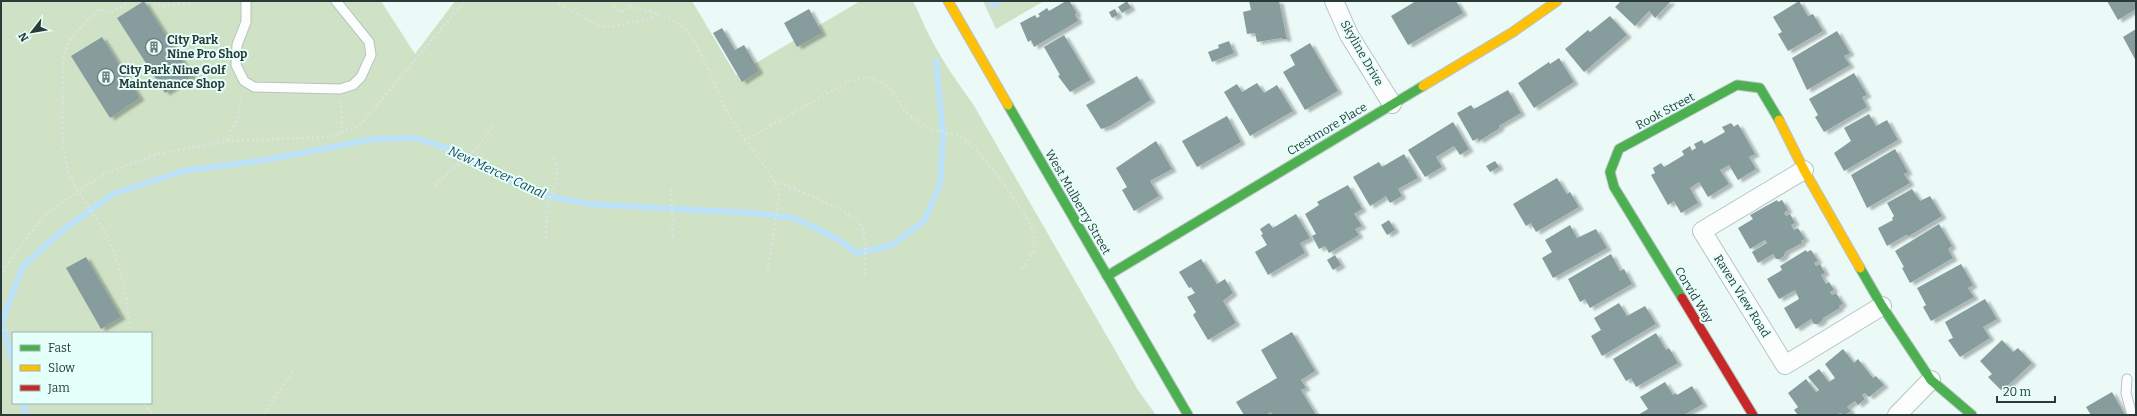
<svg xmlns="http://www.w3.org/2000/svg" width="2137" height="416" viewBox="0 0 2137 416" font-family="Bitter,serif">
<style>
.green{fill:#cfe2c6;fill-rule:evenodd}
.lines{fill:none;stroke-linecap:round;stroke-linejoin:round}
.stream{stroke:#bde3fa;stroke-width:6}
.building{fill:#879c9d;filter:url(#shadow)}
.lane-casing{stroke:#b6c4c2;stroke-width:11}
.street-casing{stroke:#b6c4c2;stroke-width:20}
.fast-casing{stroke:#b6c4c2;stroke-width:11}
.slow-casing{stroke:#b6c4c2;stroke-width:11}
.jam-casing{stroke:#b6c4c2;stroke-width:11}
.path{stroke:#dee2e2;stroke-width:2.5;stroke-dasharray:2 3;stroke-linecap:butt}
.lane{stroke:#fcfefe;stroke-width:9}
.street{stroke:#fcfefe;stroke-width:18}
.fast{stroke:#4caf50;stroke-width:9}
.slow{stroke:#ffc107;stroke-width:9}
.jam{stroke:#c62828;stroke-width:9}
.labels{text-anchor:middle;dominant-baseline:central;stroke-width:4;stroke-linejoin:round;paint-order:stroke}
.poi-label{font-size:12px;font-weight:bold;fill:#2a3b39;stroke:#e5fffb;text-anchor:start}
.street-label{font-size:12px;fill:#2a3b39;stroke:#e5fffb}
.water-label{font-size:13px;font-style:italic;fill:#193e55;stroke:#e5fffb}
</style>
<defs>
<filter id="shadow"><feDropShadow dx="4.5" dy="2.5" stdDeviation="1" flood-color="#0004"/></filter>
</defs>
<rect width="100%" height="100%" fill="#ebf9f7"/>
<g class="green">
<path d="M1 1H381L415 54 455 1H692L736 75 860 1H913C919 12 923 24 929 35 941 59 957 82 973 104L1138 390 1156 415H1ZM13 333H151V403H13Z"/>
<path d="M983 1H1044L996 29Z"/>
</g>
<g class="lines">
<g class="stream">
<path d="M992 5 1000 1"/>
<path d="M13 364 2 322 23 266 64 229 113 194 183 171 265 160 373 139 416 138 459 152 500 176 543 195 590 204 751 213 794 218 838 239 857 253 892 245 924 221 940 185 943 136 936 61"/>
<path d="M23 403 26 415"/>
</g>
</g>
<g class="building">
<path d="M144 1 192 76 165 93 117 18Z"/>
<path d="M1066 1 1070 2 1077 13 1075 14 1078 21 1034 47 1031 40 1028 42 1020 23 1035 15 1037 18 1040 16 1038 14 1047 8 1049 11Z"/>
<path d="M1127 1 1131 8 1122 13 1118 7Z"/>
<path d="M1249 1H1279L1287 39H1282V38L1257 42 1255 33 1247 34 1243 12 1251 10Z"/>
<path d="M1416 1H1456L1463 13 1408 45 1391 16Z"/>
<path d="M1621 1H1671L1655 18 1649 11 1635 26 1615 7Z"/>
<path d="M1799 1 1808 16 1813 14 1823 31 1788 51 1778 34 1782 32 1773 17Z"/>
<path d="M2107 1H2136V9L2118 20Z"/>
<path d="M809 9 822 33 797 47 784 23Z"/>
<path d="M1115 9 1118 15 1112 18 1109 12Z"/>
<path d="M1610 16 1627 35 1584 72 1565 49 1588 30 1590 32Z"/>
<path d="M722 28 735 50 744 45 759 71 742 82 713 33Z"/>
<path d="M2136 29V61L2123 37Z"/>
<path d="M1837 31 1850 53 1844 56 1850 65 1807 90 1792 58Z"/>
<path d="M1064 35 1091 80 1070 92 1058 76 1060 75 1044 47Z"/>
<path d="M102 37 140 98 110 118 71 56Z"/>
<path d="M1229 41 1234 53 1212 62 1208 52 1219 48 1218 45Z"/>
<path d="M1310 43 1338 91 1305 110 1283 72 1295 65 1290 55Z"/>
<path d="M1559 58 1574 82 1534 108 1518 83 1549 62 1550 64Z"/>
<path d="M1854 73 1867 95 1862 97 1867 107 1824 132 1815 117 1818 115 1809 99Z"/>
<path d="M1137 76 1151 100 1110 126 1101 129 1086 105Z"/>
<path d="M1257 83 1264 93 1277 85 1293 111 1250 136 1224 92 1237 84 1242 92Z"/>
<path d="M1508 90 1521 113 1499 126 1500 128 1479 141 1478 138 1473 141 1457 113 1471 105 1474 109Z"/>
<path d="M1869 114 1876 126 1887 120 1898 140 1844 171 1834 153 1851 141 1844 128Z"/>
<path d="M1227 116 1241 142 1197 167 1182 141Z"/>
<path d="M1453 122 1469 149 1460 155 1454 146 1436 157 1442 167 1425 177 1408 150Z"/>
<path d="M1731 123 1734 127 1738 124 1755 154 1749 157 1756 169 1738 180 1729 165 1720 170 1729 184 1708 197 1699 182 1690 188 1698 203 1681 213 1674 201 1668 205 1651 175 1655 173 1653 168 1661 163 1664 167 1684 155 1682 151 1690 146 1692 151 1696 148 1694 144 1702 140 1704 144 1725 132 1722 127Z"/>
<path d="M1156 141 1172 169 1150 181 1159 196 1134 211 1122 190 1127 187 1116 168Z"/>
<path d="M1895 149 1908 172 1904 174 1910 183 1867 208 1851 175Z"/>
<path d="M1404 154 1418 178 1398 189 1402 196 1390 203 1386 196 1370 206 1353 177 1379 162 1382 167Z"/>
<path d="M1495 161 1499 167 1490 172 1486 166Z"/>
<path d="M1557 178 1567 194 1570 192 1579 207 1536 232 1531 223 1526 226 1513 204Z"/>
<path d="M1348 185 1362 209 1354 214 1362 226 1355 229 1359 235 1329 253 1325 246 1319 249 1312 236 1316 234 1305 214 1319 205 1317 202Z"/>
<path d="M1912 189 1920 201 1930 196 1942 216 1909 236 1906 235 1887 246 1878 228 1893 220 1892 218 1894 216 1887 203Z"/>
<path d="M1777 200 1778 202 1782 200 1788 210 1784 213 1786 216 1790 214 1795 223 1791 225 1794 230 1798 228 1805 239 1801 241 1802 243 1785 252 1784 256 1780 259H1776L1773 254 1758 263 1752 252 1767 243 1765 240 1750 249 1738 228 1753 219 1750 215Z"/>
<path d="M1296 214 1310 238 1300 243 1305 253 1268 275 1255 252 1267 245 1261 235 1263 234 1260 229 1269 223 1273 228Z"/>
<path d="M1389 220 1395 230 1387 235 1381 225Z"/>
<path d="M1939 224 1952 246 1948 249 1953 258 1910 283 1902 268 1904 267 1895 251Z"/>
<path d="M1570 225 1577 238 1596 229 1607 248 1553 278 1542 258 1552 252 1545 240Z"/>
<path d="M1806 250 1807 252 1811 250 1818 261 1814 263 1816 266 1820 264 1825 273 1821 275 1826 284 1829 282 1834 290 1830 292 1832 295 1836 293 1843 304 1839 306 1840 308 1823 318 1822 321 1818 324H1814L1811 319 1796 329 1784 308 1799 299 1795 290 1779 299 1767 279 1782 270 1780 266Z"/>
<path d="M1611 254 1620 271 1624 269 1632 284 1590 308 1585 299 1580 302 1568 279Z"/>
<path d="M1335 255 1341 265 1333 270 1327 260Z"/>
<path d="M86 257 121 317 101 329 66 268Z"/>
<path d="M1201 259 1217 284 1225 279 1233 293 1223 301 1236 323 1208 340 1193 315 1196 312 1187 297 1195 293 1191 287 1189 288 1179 272Z"/>
<path d="M1961 264 1973 285 1968 288 1974 297 1931 321 1923 307 1926 305 1917 288Z"/>
<path d="M1985 299 1997 319 1983 327 1990 338 1960 357 1948 340 1953 338 1945 322Z"/>
<path d="M1619 303 1627 316 1645 306 1656 324 1602 356 1591 336 1601 330 1594 318Z"/>
<path d="M1292 332 1315 371 1301 380 1306 388 1301 390 1316 415H1272L1271 412 1266 415H1244L1236 402 1277 378 1261 350Z"/>
<path d="M1656 333 1666 350 1669 348 1678 363 1636 387 1631 378 1626 381 1613 359Z"/>
<path d="M2002 340 2013 352 2018 348 2032 363 2002 391 1988 377 1992 374 1980 361Z"/>
<path d="M1843 349 1854 363 1858 359 1873 378 1876 376 1884 385 1869 397 1865 393 1862 395 1865 399 1858 405 1855 401 1847 407 1851 411 1845 415 1840 413 1837 415H1798L1794 410 1798 407 1788 393 1806 379 1816 392 1819 390 1808 377 1819 369 1829 382 1835 378 1825 364Z"/>
<path d="M1665 382 1673 395 1676 393 1677 395 1692 386 1703 404 1684 415H1638L1648 409 1640 397Z"/>
<path d="M2112 392 2125 415H2091L2086 407Z"/>
</g>
<g class="lines">
<g class="lane-casing">
<g id="lane">
<path d="M246 1V22L237 45 236 65 244 81 254 87 340 89 353 85 361 77 371 55 369 42 336 1"/>
<path d="M2127 379 2126 393 2132 415"/>
</g>
</g>
<g class="street-casing">
<g id="street">
<path d="M1334 1 1349 35 1392 104"/>
<path d="M1804 170 1702 231 1785 365 1882 306"/>
<path d="M1897 415 1931 380"/>
</g>
</g>
<g class="fast-casing">
<g id="fast">
<path d="M1008 105 1188 415"/>
<path d="M1860 268 1882 306 1931 380 1972 415"/>
<path d="M1107 276 1423 86"/>
<path d="M1682 298 1614 187 1610 172 1619 149 1737 85 1760 88 1779 120"/>
</g>
</g>
<g class="slow-casing">
<g id="slow">
<path d="M948 1 1008 105"/>
<path d="M1423 86 1513 32 1557 1"/>
<path d="M1779 120 1804 170 1860 268"/>
</g>
</g>
<g class="jam-casing">
<path id="jam" d="M1682 298 1753 415"/>
</g>
<g class="path">
<path d="M130 1 113 12 99 9C84 24 69 36 63 57 64 90 58 142 69 173 78 196 96 214 107 236 122 267 127 299 131 333"/>
<path d="M149 1 163 6 202 1"/>
<path d="M554 1 599 26 611 27 651 18 657 14"/>
<path d="M614 1 615 8 621 12 629 8 631 1"/>
<path d="M630 7C648 11 669 14 683 28 703 46 717 96 732 121 744 140 779 179 779 198L767 273"/>
<path d="M341 101 342 133"/>
<path d="M227 141 236 122 242 97"/>
<path d="M744 141 849 81 867 77 882 82 892 91 906 113 926 127 959 136 977 150 1004 183 1025 215 1035 235 1033 252 1021 271"/>
<path d="M775 182C793 188 858 212 863 230 868 244 863 262 865 276"/>
<path d="M435 185 478 147 492 126"/>
<path d="M671 189 673 238"/>
<path d="M546 238C547 229 546 219 547 210 552 183 563 188 553 156"/>
<path d="M1 276 14 254 45 215 78 191 108 172 158 154 227 141 329 137 355 127 363 122 465 1"/>
<path d="M1 330 22 333"/>
<path d="M65 403 66 405"/>
<path d="M145 403 152 415"/>
<path d="M264 415 273 400 294 371"/>
</g>
<use href="#lane" class="lane"/>
<use href="#street" class="street"/>
<use href="#fast" class="fast"/>
<use href="#slow" class="slow"/>
<use href="#jam" class="jam"/>
</g>
<defs>
<g id="building-ring" transform="scale(0.9)"><circle r="9.5" fill="#e5fffb" stroke="#6e7e7c" stroke-width="1.5"/><path d="M-4-6H4V6H1V3H-1V6H-4ZM-2.5-4.3h1.7v1.8h-1.7ZM.8-4.3h1.7v1.8H.8ZM-2.5-1h1.7V.8h-1.7ZM.8-1h1.7V.8H.8Z" fill="#6e7e7c"/></g>
</defs>
<g fill-rule="evenodd">
<use href="#building-ring" x="154" y="47"/>
<use href="#building-ring" x="106" y="77"/>
</g>
<g class="labels">
<g class="poi-label">
<text x="167" y="40">City Park<tspan x="167" dy="14">Nine Pro Shop</tspan></text>
<text x="119" y="70">City Park Nine Golf<tspan x="119" dy="14">Maintenance Shop</tspan></text>
</g>
<g class="street-label">
<text transform="translate(1362 53) rotate(60)">Skyline Drive</text>
<text transform="translate(1665 111) rotate(-28)">Rook Street</text>
<text transform="translate(1327 129) rotate(-31)">Crestmore Place</text>
<text transform="translate(1078 202) rotate(60)">West Mulberry Street</text>
<text transform="translate(1694 295) rotate(59)">Corvid Way</text>
<text transform="translate(1742 296) rotate(58)">Raven View Road</text>
</g>
<g class="water-label">
<text transform="translate(497 172) rotate(25)">New Mercer Canal</text>
</g>
</g>
<rect width="2137" height="416" fill="none" stroke="#2a3b39" stroke-width="4"/>
<rect x="12" y="332" width="140" height="72" fill="#e5fffb" stroke="#9ab1ad"/>
<rect x="20" y="345" width="20" height="6" fill="#4caf50" stroke="#9ab1ad"/>
<text x="48" y="352" font-size="12" fill="#2a3b39">Fast</text>
<rect x="20" y="365" width="20" height="6" fill="#ffc107" stroke="#9ab1ad"/>
<text x="48" y="372" font-size="12" fill="#2a3b39">Slow</text>
<rect x="20" y="385" width="20" height="6" fill="#c62828" stroke="#9ab1ad"/>
<text x="48" y="392" font-size="12" fill="#2a3b39">Jam</text>
<g transform="translate(32 32) rotate(239)" stroke="#e5fffb" stroke-width="3" paint-order="stroke">
<path d="M0-3L7 15L0 10L-7 15Z" fill="#2a3b39"/>
<text y="-6" font-size="11" font-weight="bold" text-anchor="middle" fill="#2a3b39">N</text>
</g>
<path d="M1997 396v6h58v-6" fill="none" stroke="#2a3b39" stroke-width="2"/>
<text x="2003" y="396" font-size="12" fill="#2a3b39" stroke="#e5fffb" stroke-width="3" paint-order="stroke">20 m</text>
</svg>
